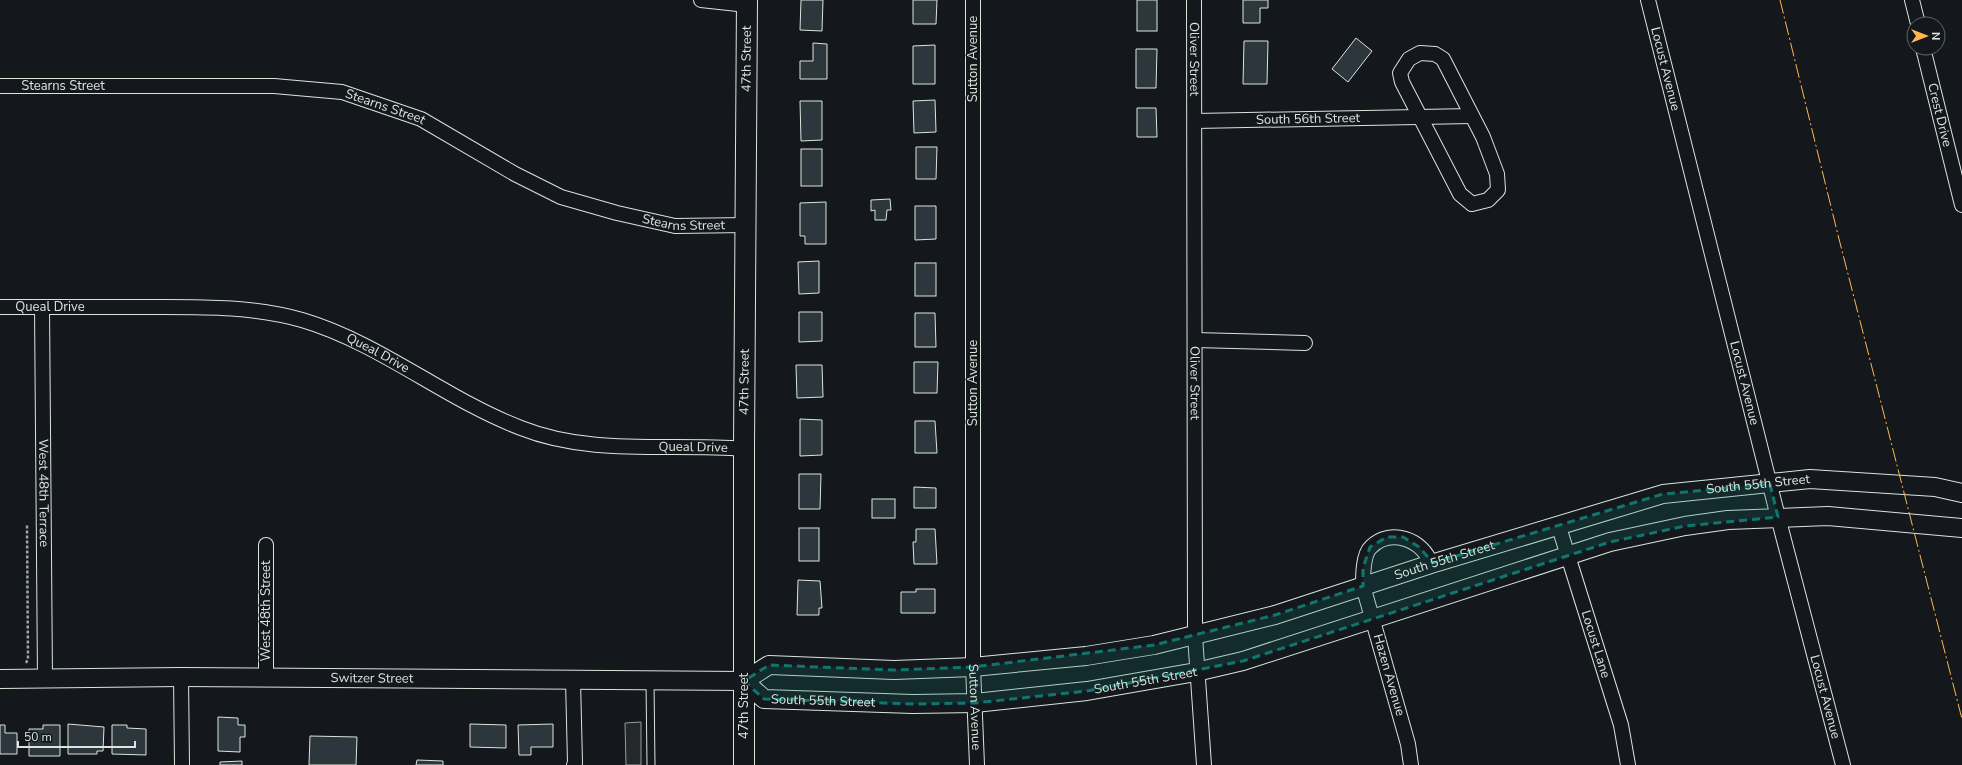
<svg xmlns="http://www.w3.org/2000/svg" width="1962" height="765" viewBox="0 0 1962 765" font-family="'Nunito Sans',sans-serif">
<style>
.parking{fill:#24282b;stroke:#939e99}
.building{fill:#2c363c;stroke:#d8e6dc}
.lines{fill:none;stroke-linecap:round;stroke-linejoin:round}
.service-casing{stroke:#d8e6dc;stroke-width:9}
.minor-casing{stroke:#d8e6dc;stroke-width:16}
.tertiary-casing{stroke:#d8e6dc;stroke-width:20}
.secondary-casing{stroke:#d8e6dc;stroke-width:22}
.path{stroke:#9da8a2;stroke-width:2.5;stroke-dasharray:3 2;stroke-linecap:butt}
.service{stroke:#14181c;stroke-width:7}
.minor{stroke:#14181c;stroke-width:14}
.tertiary{stroke:#14181c;stroke-width:18}
.secondary{stroke:#14181c;stroke-width:20}
.power{stroke:#ffb74d;stroke-width:1;stroke-dasharray:14 3 2 3;stroke-linecap:butt}
.marked{fill:#0f766e;fill-opacity:0.2;stroke:#0f766e;stroke-width:3;stroke-dasharray:8 5;stroke-linejoin:round}
.labels{text-anchor:middle;dominant-baseline:central;stroke-width:3;stroke-linejoin:round;paint-order:stroke}
.street-label{font-size:13px;fill:#d8e6dc;stroke:#14181c}
</style>
<rect width="100%" height="100%" fill="#14181c"/>
<path class="parking" d="M641 722V765H626L625 723Z"/>
<g class="building">
<path d="M801 0H823L822 31 800 30Z"/>
<path d="M913 0H937L936 24H913Z"/>
<rect x="1137" y="0" width="20" height="31"/>
<path d="M1243 0H1268V8H1260V23H1243Z"/>
<path d="M1356 38 1372 51 1348 82 1332 69Z"/>
<path d="M1244 41H1268L1267 84H1243Z"/>
<path d="M813 43 827 44V79H800V61H813Z"/>
<path d="M935 45V84H913V46Z"/>
<path d="M1136 49H1157L1156 88H1136Z"/>
<path d="M935 100 936 132 914 133 913 101Z"/>
<path d="M800 101H822V140L801 141Z"/>
<path d="M1137 108H1156L1157 137H1137Z"/>
<path d="M916 147H937L936 179H916Z"/>
<rect x="801" y="149" width="21" height="37"/>
<path d="M890 199 891 210H887L886 220H875V210L871 211V200Z"/>
<path d="M826 202V244H805V236H800V203Z"/>
<path d="M915 206H936V239L915 240Z"/>
<path d="M819 261V293L799 294 798 262Z"/>
<rect x="915" y="263" width="21" height="33"/>
<path d="M799 312H822V341L799 342Z"/>
<path d="M915 313H935L936 347H915Z"/>
<path d="M914 362H938L937 393H914Z"/>
<path d="M796 365H822L823 397 797 398Z"/>
<path d="M800 419 822 420V455L800 456Z"/>
<path d="M915 421H935L937 453H915Z"/>
<path d="M799 474H821L820 509H799Z"/>
<path d="M914 487 936 488V508H914Z"/>
<rect x="872" y="499" width="23" height="19"/>
<rect x="799" y="528" width="20" height="33"/>
<path d="M916 529H935L937 564H914L913 542H916Z"/>
<path d="M798 580 820 581 822 608H819V615H797Z"/>
<path d="M916 589H935V613H901V592H916Z"/>
<path d="M218 717 238 718V725H245V737H240V752L218 751Z"/>
<path d="M68 724 104 727 103 751H97V754H68Z"/>
<path d="M470 724 506 725V748L470 747Z"/>
<path d="M553 724V747H531V755H519L518 725Z"/>
<path d="M0 725H5V733H17V754H0Z"/>
<path d="M43 725H60V756H29V729H43Z"/>
<path d="M112 725H127V728L146 729V755L112 754Z"/>
<path d="M310 736 357 737 356 765H309Z"/>
<path d="M417 760 443 761V765H416Z"/>
<path d="M242 761V765H220V762Z"/>
</g>
<g class="lines">
<g class="service-casing">
<path id="service" d="M650 681 651 765"/>
</g>
<g class="minor-casing">
<g id="minor">
<path d="M701 0 747 5"/>
<path id="s1" d="M973 0V667L977 765"/>
<path id="s2" d="M1194 0 1195 636 1204 765"/>
<path id="s3" d="M1648 0 1778 517 1843 765"/>
<path d="M1912 0 1918 24"/>
<path id="s4" d="M1923 48 1962 205"/>
<path d="M1420 53 1435 54 1443 59 1483 137 1497 174 1498 190 1488 200 1472 204 1460 194 1402 82 1400 73 1409 59Z"/>
<path id="s5" d="M0 86H274L342 92 421 119 515 174 561 197 617 213 675 226 746 225"/>
<path id="s6" d="M1195 121 1472 116"/>
<path id="s7" d="M0 307C50 307 101 307 151 307 202 307 252 306 302 320 380 343 445 399 521 428 591 456 670 443 744 449"/>
<path id="s8" d="M42 307 45 679"/>
<path d="M1195 340 1305 343"/>
<path id="s9" d="M1558 524 1621 725 1628 765"/>
<path d="M266 545V678"/>
<path d="M181 677 182 765"/>
<path d="M573 680 575 763 574 765"/>
<path d="M1411 765 1408 744 1363 586C1363 576 1363 554 1371 547 1390 528 1423 539 1431 564"/>
</g>
</g>
<g class="tertiary-casing">
<g id="tertiary">
<path id="s10" d="M0 679 181 677 744 681"/>
<path id="s11" d="M744 681 764 699 913 704 975 703 1087 691 1196 672 1243 661 1610 542 1685 526 1728 520 1828 516 1962 528"/>
<path id="s12" d="M744 681 769 665 894 670 973 667 1086 656 1154 645 1275 615 1431 564 1663 494 1810 479 1935 487 1962 493"/>
</g>
</g>
<g class="secondary-casing">
<g id="secondary">
<path id="s13" d="M744 765V449L747 0"/>
</g>
</g>
<path class="path" d="M26 663 28 659 27 524"/>
<use href="#service" class="service"/>
<use href="#minor" class="minor"/>
<use href="#tertiary" class="tertiary"/>
<use href="#secondary" class="secondary"/>
<path class="power" d="M1780 0 1838 235 1962 719"/>
</g>
<path class="marked" d="M1770 484 1778 517 1685 526 1610 542 1243 661 1087 691 975 703 913 704 764 699 744 681 769 665 894 670 973 667 1154 645 1275 615 1363 586V568L1370 547 1387 537H1403L1419 547 1433 563 1663 494Z"/>
<g class="labels">
<g class="street-label">
<text stroke="none"><textPath href="#s13" startOffset="706">47th Street</textPath></text>
<text transform="translate(973 59) rotate(-90)">Sutton Avenue</text>
<text stroke="none"><textPath href="#s2" startOffset="59">Oliver Street</textPath></text>
<text stroke="none"><textPath href="#s3" startOffset="71">Locust Avenue</textPath></text>
<text stroke="none"><textPath href="#s5" startOffset="63">Stearns Street</textPath></text>
<text stroke="none"><textPath href="#s5" startOffset="388">Stearns Street</textPath></text>
<text stroke="none"><textPath href="#s4" startOffset="69">Crest Drive</textPath></text>
<text stroke="none"><textPath href="#s6" startOffset="113">South 56th Street</textPath></text>
<text stroke="none"><textPath href="#s5" startOffset="712">Stearns Street</textPath></text>
<text stroke="none"><textPath href="#s7" startOffset="50">Queal Drive</textPath></text>
<text stroke="none"><textPath href="#s7" startOffset="386">Queal Drive</textPath></text>
<text stroke="none"><textPath href="#s13" startOffset="383">47th Street</textPath></text>
<text transform="translate(973 383) rotate(-90)">Sutton Avenue</text>
<text stroke="none"><textPath href="#s2" startOffset="383">Oliver Street</textPath></text>
<text stroke="none"><textPath href="#s3" startOffset="395">Locust Avenue</textPath></text>
<text stroke="none"><textPath href="#s7" startOffset="722">Queal Drive</textPath></text>
<text stroke="none"><textPath href="#s12" startOffset="1043">South 55th Street</textPath></text>
<text stroke="none"><textPath href="#s8" startOffset="186">West 48th Terrace</textPath></text>
<text stroke="none"><textPath href="#s12" startOffset="719">South 55th Street</textPath></text>
<text transform="translate(266 611) rotate(-90)">West 48th Street</text>
<text stroke="none"><textPath href="#s9" startOffset="126">Locust Lane</textPath></text>
<text transform="translate(1389 675) rotate(74)">Hazen Avenue</text>
<text stroke="none"><textPath href="#s10" startOffset="372">Switzer Street</textPath></text>
<text stroke="none"><textPath href="#s11" startOffset="410">South 55th Street</textPath></text>
<text stroke="none"><textPath href="#s3" startOffset="719">Locust Avenue</textPath></text>
<text stroke="none"><textPath href="#s11" startOffset="86">South 55th Street</textPath></text>
<text transform="translate(744 706) rotate(-90)">47th Street</text>
<text stroke="none"><textPath href="#s1" startOffset="707">Sutton Avenue</textPath></text>
</g>
</g>
<g transform="translate(1926 36) rotate(90)"><circle r="19" fill="#14181c" stroke="#626a69"/>
<path d="M0-3L7 15L0 10L-7 15Z" fill="#ffb74d"/>
<text y="-6" font-size="11" font-weight="bold" text-anchor="middle" fill="#d8e6dc">N</text>
</g>
<path d="M18 741v6h117v-6" fill="none" stroke="#d8e6dc" stroke-width="2"/>
<text x="24" y="741" font-size="12" fill="#d8e6dc" stroke="#14181c" stroke-width="3" paint-order="stroke">50 m</text>
</svg>
